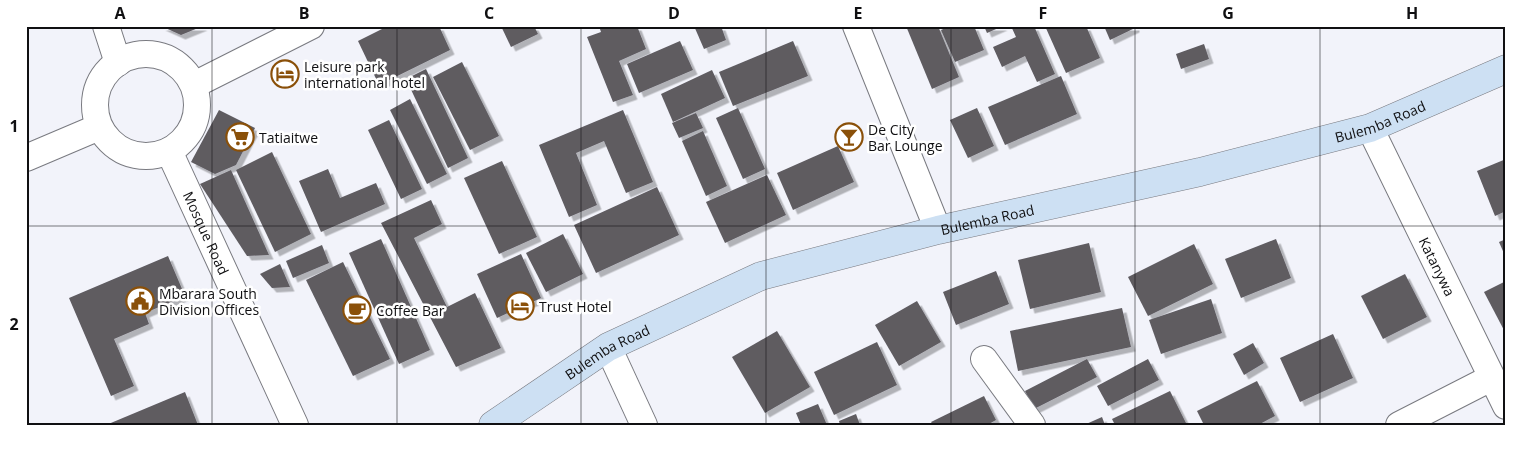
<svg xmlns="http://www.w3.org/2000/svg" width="1532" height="451" viewBox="0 0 1532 451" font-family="'Open Sans',sans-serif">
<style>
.building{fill:#5e5b61;filter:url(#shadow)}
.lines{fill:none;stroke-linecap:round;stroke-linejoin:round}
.street-casing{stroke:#797a80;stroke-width:28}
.secondary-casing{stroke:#797a80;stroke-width:29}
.street{stroke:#fff;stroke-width:26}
.secondary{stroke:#cde0f3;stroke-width:28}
.grid{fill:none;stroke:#101012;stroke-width:1;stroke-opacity:0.55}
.labels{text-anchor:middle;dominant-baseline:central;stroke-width:5;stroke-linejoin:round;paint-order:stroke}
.poi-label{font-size:14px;fill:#101012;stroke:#fff;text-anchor:start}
.street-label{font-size:14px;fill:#101012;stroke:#fff}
.neatline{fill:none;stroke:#101012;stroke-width:2}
.grid-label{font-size:16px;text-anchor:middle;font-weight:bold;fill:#101012}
</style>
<defs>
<filter id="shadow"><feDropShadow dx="4.5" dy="4.5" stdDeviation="0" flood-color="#0004"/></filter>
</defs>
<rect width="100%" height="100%" fill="#f2f3fa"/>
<g class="building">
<path d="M161 26H203L181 35Z"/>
<path d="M388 26H439L450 50 379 85 358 41Z"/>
<path d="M501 26H534L538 34 511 47Z"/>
<path d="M599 26H637L646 49 619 61 633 95 613 102 587 37 601 32Z"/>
<path d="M694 26H721L726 40 704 49Z"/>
<path d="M906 26H938L959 77 932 89Z"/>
<path d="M950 26H974L984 50 955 62 941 30Z"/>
<path d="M984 26H1003L987 33Z"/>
<path d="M1011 26H1034L1055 74 1037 82 1025 56 1002 67 993 47 1016 37Z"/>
<path d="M1045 26H1086L1100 58 1066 73Z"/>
<path d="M1104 26H1135V28L1110 40Z"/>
<path d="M680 41 693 70 639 93 627 64Z"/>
<path d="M793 41 808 76 733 106 719 72Z"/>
<path d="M1204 44 1209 59 1181 69 1176 54Z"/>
<path d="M462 62 499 136 470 150 433 77Z"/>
<path d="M426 69 468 158 448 168 406 79Z"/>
<path d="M712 70 725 98 673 122 661 94Z"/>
<path d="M1061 76 1077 114 1005 145 988 107Z"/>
<path d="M410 99 447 174 427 184 390 110Z"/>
<path d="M738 108 765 169 743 179 716 118Z"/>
<path d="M977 108 994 146 968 158 950 120Z"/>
<path d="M219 110 255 128 236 165 215 174 191 162Z"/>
<path d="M623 110 653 182 626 193 604 141 576 153 597 205 569 217 539 145Z"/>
<path d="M696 113 703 128 679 138 672 123Z"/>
<path d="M389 120 422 189 401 199 368 130Z"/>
<path d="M703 131 727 186 706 196 682 141Z"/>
<path d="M838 146 854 182 793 210 777 173Z"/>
<path d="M272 152 311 234 275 252 236 170Z"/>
<path d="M1506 159V211L1495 216 1477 171Z"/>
<path d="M502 161 537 237 499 254 464 178Z"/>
<path d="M328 169 340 198 376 183 385 204 321 232 299 181Z"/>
<path d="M231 170 269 255 247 256 200 184Z"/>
<path d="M767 175 786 215 725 243 706 202Z"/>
<path d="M657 187 679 235 596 273 574 225Z"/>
<path d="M431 200 442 224 414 238 447 307 475 293 501 348 456 367 381 223Z"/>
<path d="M563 234 583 274 546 292 526 253Z"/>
<path d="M381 239 430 350 399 364 349 253Z"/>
<path d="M1276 239 1291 278 1241 298 1225 259Z"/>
<path d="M1506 239V258L1499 242Z"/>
<path d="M1089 243 1101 292 1030 309 1018 260Z"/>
<path d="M1194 244 1213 284 1148 316 1128 277Z"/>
<path d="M322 245 329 263 293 278 286 261Z"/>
<path d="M521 254 541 298 497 318 477 274Z"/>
<path d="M168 256 185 296 145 313 149 324 114 339 134 386 111 396 69 298Z"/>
<path d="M343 262 390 359 353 376 306 280Z"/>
<path d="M280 264 290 287 272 288 260 274Z"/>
<path d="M996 271 1009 304 956 325 943 292Z"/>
<path d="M1405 274 1427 317 1383 339 1361 296Z"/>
<path d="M1506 281V334L1484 292Z"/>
<path d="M1211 299 1222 333 1161 354 1149 320Z"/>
<path d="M917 301 941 342 899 366 875 325Z"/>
<path d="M1122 308 1131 347 1018 371 1010 331Z"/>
<path d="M777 331 810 387 765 413 732 357Z"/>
<path d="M1333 334 1353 378 1300 402 1280 358Z"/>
<path d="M877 342 897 385 834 415 814 372Z"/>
<path d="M1253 343 1264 363 1244 375 1233 354Z"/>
<path d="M1087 359 1097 377 1034 409 1025 391Z"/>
<path d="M1148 359 1159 380 1108 406 1097 386Z"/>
<path d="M1257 381 1275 416 1258 425H1204L1197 411Z"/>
<path d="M1170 391 1187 425H1115L1112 419Z"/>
<path d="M185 392 198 425H106Z"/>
<path d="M984 396 996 420 987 425H933L931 422Z"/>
<path d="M818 404 827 425H801L796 413Z"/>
<path d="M856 414 860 425H840L839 421Z"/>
<path d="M1102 417 1105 425H1084Z"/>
</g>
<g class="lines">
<g class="street-casing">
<g id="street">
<path d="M106 26 118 63"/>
<path d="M856 26 938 230"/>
<circle cx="146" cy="105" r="51"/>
<path d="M194 85 311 26"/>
<path id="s1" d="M1370 128 1506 406"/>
<path id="s2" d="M169 151 295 425"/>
<path d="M26 158 99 127"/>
<path d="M608 347 644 425"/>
<path d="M984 359 1032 425"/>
<path d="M1399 425 1491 378"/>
</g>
</g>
<g class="secondary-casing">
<g id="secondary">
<path id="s3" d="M493 425 608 347 761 276 938 230 1200 172 1370 128 1506 69"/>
</g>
</g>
<use href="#street" class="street"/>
<use href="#secondary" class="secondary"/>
</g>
<path class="grid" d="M212 26V425M397 26V425M581 26V425M766 26V425M951 26V425M1135 26V425M1320 26V425M26 226H1506"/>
<defs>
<g id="hotel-ring" transform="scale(1.4375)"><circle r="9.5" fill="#fff" stroke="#8a5009" stroke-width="1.5"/><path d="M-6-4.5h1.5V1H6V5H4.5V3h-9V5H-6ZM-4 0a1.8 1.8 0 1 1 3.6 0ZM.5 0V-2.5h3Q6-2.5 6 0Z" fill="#8a5009"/></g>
<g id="supermarket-ring" transform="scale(1.4375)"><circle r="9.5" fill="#fff" stroke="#8a5009" stroke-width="1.5"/><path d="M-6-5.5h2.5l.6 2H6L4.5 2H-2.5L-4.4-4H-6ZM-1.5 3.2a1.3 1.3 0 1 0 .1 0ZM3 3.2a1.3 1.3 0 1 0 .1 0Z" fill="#8a5009"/></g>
<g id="bar-ring" transform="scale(1.4375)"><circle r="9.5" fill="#fff" stroke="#8a5009" stroke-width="1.5"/><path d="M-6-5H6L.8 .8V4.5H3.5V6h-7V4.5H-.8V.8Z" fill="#8a5009"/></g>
<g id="civic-ring" transform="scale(1.4375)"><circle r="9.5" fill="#fff" stroke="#8a5009" stroke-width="1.5"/><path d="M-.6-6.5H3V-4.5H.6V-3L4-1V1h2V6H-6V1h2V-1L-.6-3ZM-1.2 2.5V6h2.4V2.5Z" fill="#8a5009"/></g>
<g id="cafe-ring" transform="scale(1.4375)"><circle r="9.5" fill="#fff" stroke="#8a5009" stroke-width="1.5"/><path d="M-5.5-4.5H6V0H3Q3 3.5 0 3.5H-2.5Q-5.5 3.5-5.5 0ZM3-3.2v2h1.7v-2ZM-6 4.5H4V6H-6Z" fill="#8a5009"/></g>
</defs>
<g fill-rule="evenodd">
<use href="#hotel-ring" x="285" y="74"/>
<use href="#supermarket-ring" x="240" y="137"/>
<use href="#bar-ring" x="849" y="137"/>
<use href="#civic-ring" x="140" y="301"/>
<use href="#hotel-ring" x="520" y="306"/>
<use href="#cafe-ring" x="357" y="310"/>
</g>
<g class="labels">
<g class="poi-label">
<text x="304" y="66">Leisure park<tspan x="304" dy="16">international hotel</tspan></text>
<text x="868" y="129">De City<tspan x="868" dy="16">Bar Lounge</tspan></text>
<text x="259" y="137">Tatiaitwe</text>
<text x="159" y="293">Mbarara South<tspan x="159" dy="16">Division Offices</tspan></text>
<text x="539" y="306">Trust Hotel</text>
<text x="376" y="310">Coffee Bar</text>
</g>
<g class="street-label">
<text stroke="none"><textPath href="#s3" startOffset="946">Bulemba Road</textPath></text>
<text stroke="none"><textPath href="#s3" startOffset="541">Bulemba Road</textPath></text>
<text stroke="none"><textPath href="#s2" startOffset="90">Mosque Road</textPath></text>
<text stroke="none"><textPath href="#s1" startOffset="154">Katanywa</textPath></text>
<text stroke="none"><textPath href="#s3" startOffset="136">Bulemba Road</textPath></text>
</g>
</g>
<rect width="1532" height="451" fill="none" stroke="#ffffff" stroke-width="55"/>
<rect x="28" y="28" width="1476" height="396" class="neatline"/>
<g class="grid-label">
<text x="120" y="19">A</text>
<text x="304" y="19">B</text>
<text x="489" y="19">C</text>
<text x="674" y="19">D</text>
<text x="858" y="19">E</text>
<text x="1043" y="19">F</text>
<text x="1228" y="19">G</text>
<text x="1412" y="19">H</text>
<text x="14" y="132">1</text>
<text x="14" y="330">2</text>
</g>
</svg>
